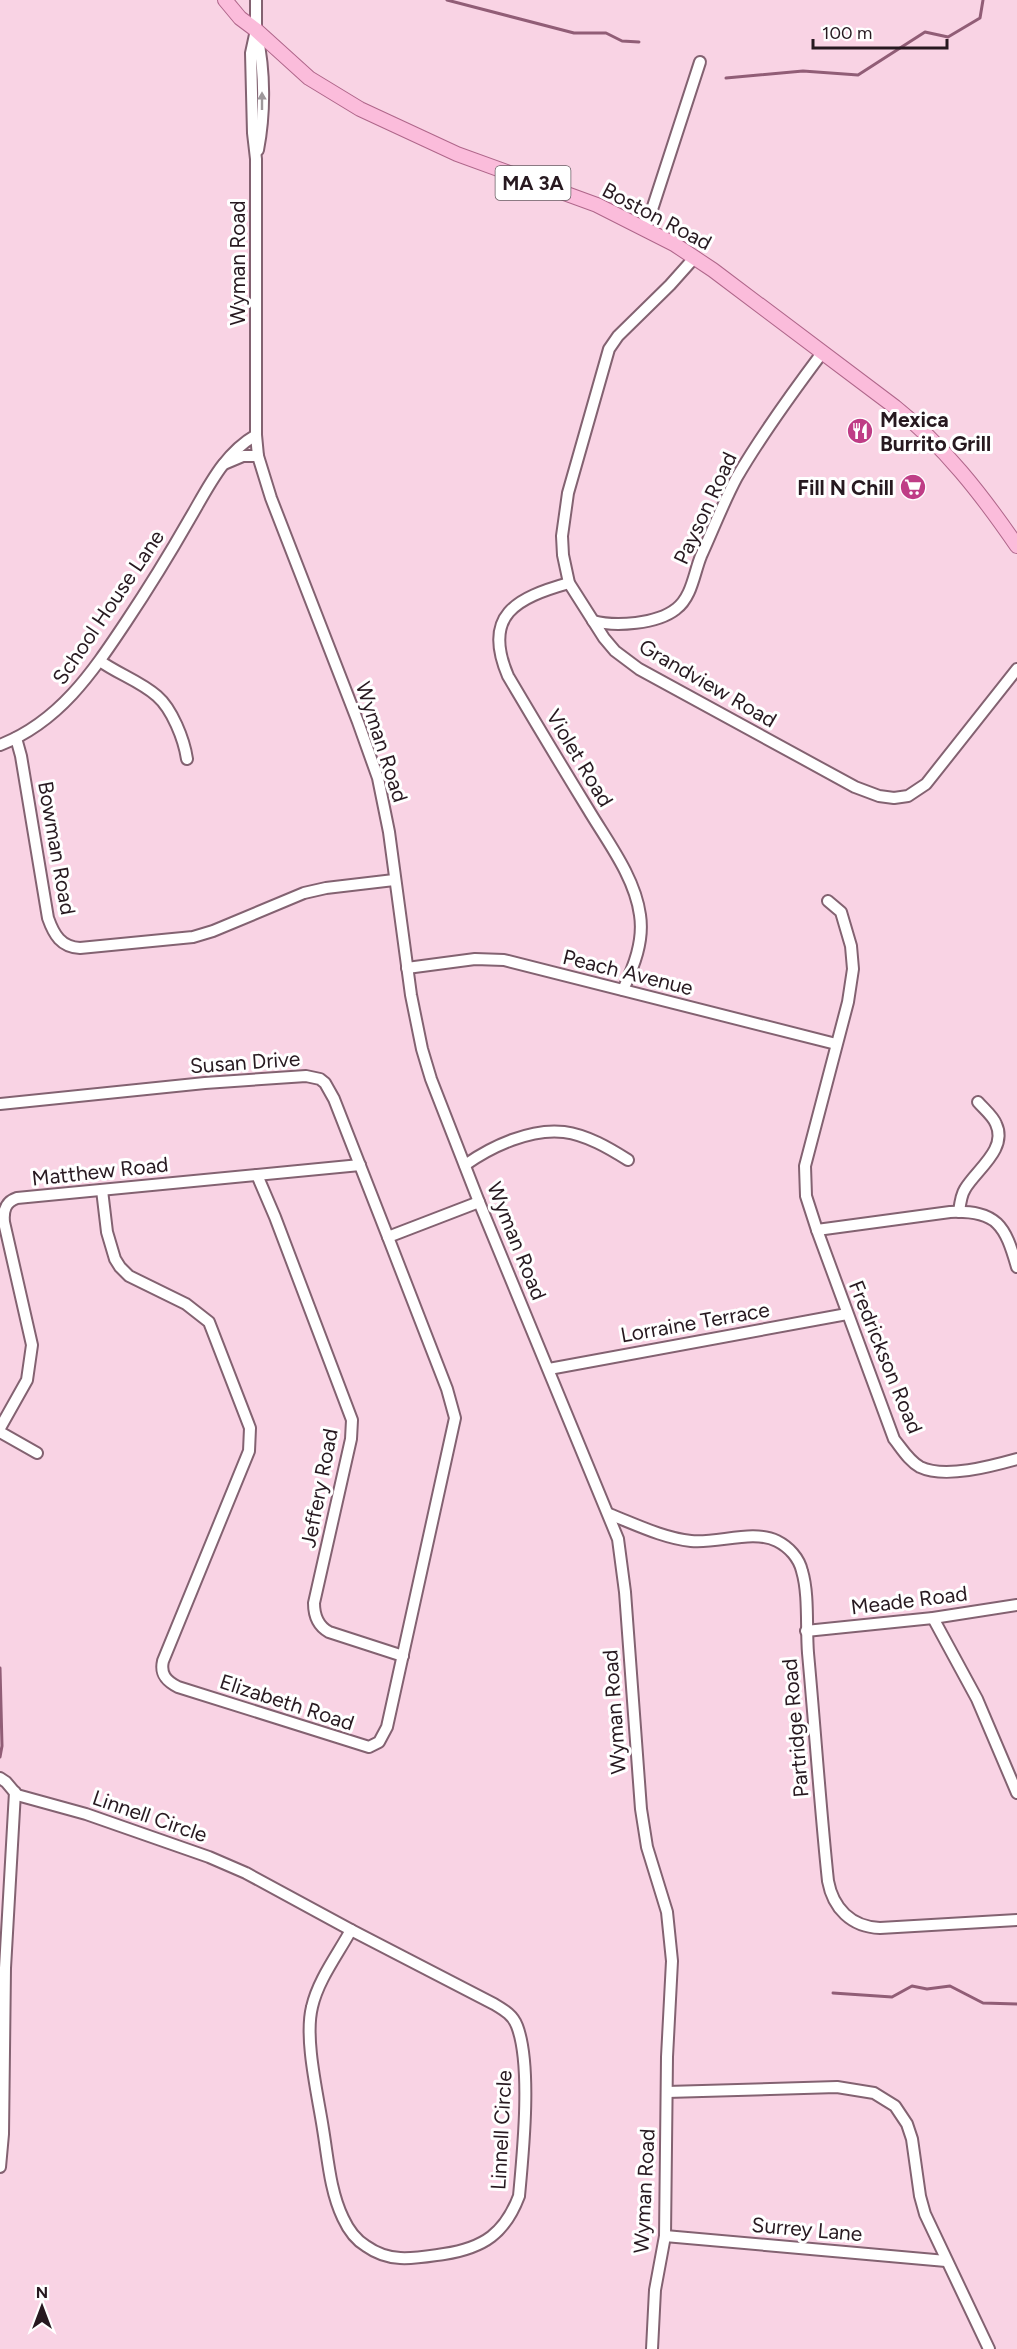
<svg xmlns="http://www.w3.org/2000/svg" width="1017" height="2349" viewBox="0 0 1017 2349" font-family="Figtree,sans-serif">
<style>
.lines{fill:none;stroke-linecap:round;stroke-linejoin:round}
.stream{stroke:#915d76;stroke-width:3}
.minor-casing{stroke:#836271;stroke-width:14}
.major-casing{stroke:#af668a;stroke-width:16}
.minor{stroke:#fff;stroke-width:10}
.major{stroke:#fbbcdb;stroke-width:14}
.oneway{fill:#9e989b}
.labels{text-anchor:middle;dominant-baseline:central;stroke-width:6;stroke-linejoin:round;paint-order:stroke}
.shield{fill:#fff;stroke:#685e63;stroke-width:1.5}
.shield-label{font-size:20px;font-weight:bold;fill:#271920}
.street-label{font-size:21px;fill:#271920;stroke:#fff}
.poi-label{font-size:21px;font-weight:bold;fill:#271920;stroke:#fff;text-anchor:start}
</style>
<rect width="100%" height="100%" fill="#f9d3e4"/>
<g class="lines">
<g class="stream">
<path d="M447 0 574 33H606L622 41 639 42"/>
<path d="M726 78 803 71 858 75 925 32 948 37 980 18 983 0"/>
<path d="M0 1668 2 1746 0 1757"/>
<path d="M833 1993 892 1997 912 1986 927 1989 950 1986 983 2003 1017 2004"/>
</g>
<g class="minor-casing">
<g id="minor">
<path d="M256 0V30L251 53 253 133 256 159V435L258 456 271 498 358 722 378 778 389 832 411 995 422 1049 431 1079 479 1202 618 1539 625 1592 641 1809 647 1847 667 1912 672 1961 667 2057 665 2236 655 2290 652 2349"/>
<path d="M257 35C265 71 265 114 258 150"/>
<path d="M646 228 700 62"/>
<path d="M695 257 670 285 618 336 609 349 568 493 562 536 563 555 569 583 604 638 615 651 639 669 855 787 879 796 894 798 908 796 926 784 1017 669"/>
<path d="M224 464 243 456H258"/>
<path d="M569 583C516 598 482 615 508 676 534 720 561 765 588 809 607 841 635 877 640 915 644 941 634 966 623 990"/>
<path d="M593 621C616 627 657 624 676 609 692 597 694 573 701 556 713 530 723 503 737 477 762 434 792 393 822 353"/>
<path d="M100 661C118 674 140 681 157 696 172 709 184 739 187 759"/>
<path d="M16 738 21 756 48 918C54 935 61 947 80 948L193 937 213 931 304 893 326 888 394 880"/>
<path d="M0 745C59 722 92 673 126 622 148 589 169 555 189 520 208 488 223 454 256 435"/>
<path d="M828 901 841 912 851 946 853 969 848 1002 805 1166 806 1196 817 1230 894 1439C902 1449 909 1461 920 1467 945 1479 992 1466 1017 1459"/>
<path d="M407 968 475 959 504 960 836 1044"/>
<path d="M0 1104 205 1083 306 1076 320 1079 325 1083 334 1099 388 1237"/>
<path d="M465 1165C492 1146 531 1128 564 1132 587 1135 609 1148 628 1160"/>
<path d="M257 1175 275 1217 352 1420 351 1439 314 1603C314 1616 318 1626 329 1632L403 1656"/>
<path d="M102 1190 107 1232 115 1259 120 1267 129 1276 186 1304 209 1322 250 1428 249 1451 163 1661C160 1674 166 1681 178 1687L369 1747 379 1742 387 1727 455 1418 447 1389 388 1237 479 1202"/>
<path d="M959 1212C960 1204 961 1195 965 1189 976 1170 1008 1149 996 1124 993 1116 984 1109 978 1102"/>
<path d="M817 1230 950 1212C998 1210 1005 1226 1017 1267"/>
<path d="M549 1369 847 1314"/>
<path d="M0 1428 27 1380 32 1345 4 1222C3 1211 5 1202 17 1198L360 1165"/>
<path d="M0 1432 37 1453"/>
<path d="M609 1514C635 1524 663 1538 691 1541 717 1544 753 1529 777 1541 789 1547 799 1558 802 1571 809 1594 806 1628 808 1653 815 1729 820 1805 828 1881 833 1908 851 1927 880 1928L1017 1920"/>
<path d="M933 1618 977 1699 1017 1793"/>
<path d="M806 1631 933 1618 1017 1605"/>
<path d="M0 1778 6 1782 17 1795 86 1814 209 1857 246 1873 351 1930"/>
<path d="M351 1930 494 2004C504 2010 513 2015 517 2026 532 2065 523 2153 519 2196 505 2233 484 2248 444 2254 416 2258 391 2264 366 2246 356 2240 348 2229 343 2218 330 2191 328 2159 323 2129 318 2096 304 2039 312 2007 318 1980 338 1954 351 1930Z"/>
<path d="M667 2092 837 2087 874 2093 895 2106 907 2124 912 2139 920 2196 925 2214 989 2349"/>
<path d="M0 2167 3 2134 5 1968 15 1792"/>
<path d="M665 2236 946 2261"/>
</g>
</g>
<g class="major-casing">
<path id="major" d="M225 0 240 18 256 30 309 78 360 109 457 154 597 205 674 244 713 270 895 407C944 446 982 495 1017 546"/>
</g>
<use href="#minor" class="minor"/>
<use href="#major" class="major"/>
</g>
<defs><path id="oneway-solid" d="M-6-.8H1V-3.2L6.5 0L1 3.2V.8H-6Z" transform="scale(1.5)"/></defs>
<use class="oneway" href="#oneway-solid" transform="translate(262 101) rotate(-90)"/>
<defs>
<g id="restaurant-disc" transform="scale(1.35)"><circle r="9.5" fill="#bf3d86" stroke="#fff"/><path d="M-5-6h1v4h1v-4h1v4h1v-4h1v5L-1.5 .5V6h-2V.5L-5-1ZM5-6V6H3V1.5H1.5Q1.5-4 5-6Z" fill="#fff"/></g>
<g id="supermarket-disc" transform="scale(1.35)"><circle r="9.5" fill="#bf3d86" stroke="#fff"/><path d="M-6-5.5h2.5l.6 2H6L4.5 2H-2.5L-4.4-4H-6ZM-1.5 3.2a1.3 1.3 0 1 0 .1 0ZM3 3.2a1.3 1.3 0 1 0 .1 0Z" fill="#fff"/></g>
</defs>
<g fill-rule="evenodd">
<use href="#restaurant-disc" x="860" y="431"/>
<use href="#supermarket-disc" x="913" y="487"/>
</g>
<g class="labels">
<rect class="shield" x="495.5" y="166" width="75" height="34" rx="4.5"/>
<g class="shield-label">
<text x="533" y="183">MA 3A</text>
</g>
<g class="street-label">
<text transform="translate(657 216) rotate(28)">Boston Road</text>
<text transform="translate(237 263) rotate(-90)">Wyman Road</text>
<text transform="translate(705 508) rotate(-65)">Payson Road</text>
<text transform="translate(108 607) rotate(-56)">School House Lane</text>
<text transform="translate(708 683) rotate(30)">Grandview Road</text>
<text transform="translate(382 742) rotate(72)">Wyman Road</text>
<text transform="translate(580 758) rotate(59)">Violet Road</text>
<text transform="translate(57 848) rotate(80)">Bowman Road</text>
<text transform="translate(628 972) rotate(14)">Peach Avenue</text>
<text transform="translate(245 1062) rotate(-4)">Susan Drive</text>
<text transform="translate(100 1171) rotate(-6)">Matthew Road</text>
<text transform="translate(517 1241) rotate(68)">Wyman Road</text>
<text transform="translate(695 1322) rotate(-10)">Lorraine Terrace</text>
<text transform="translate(886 1357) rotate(68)">Fredrickson Road</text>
<text transform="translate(319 1488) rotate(-79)">Jeffery Road</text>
<text transform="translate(909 1600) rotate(-7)">Meade Road</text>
<text transform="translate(287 1702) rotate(18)">Elizabeth Road</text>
<text transform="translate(614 1712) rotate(-94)">Wyman Road</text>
<text transform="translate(795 1728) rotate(-95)">Partridge Road</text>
<text transform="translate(150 1816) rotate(19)">Linnell Circle</text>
<text transform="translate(501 2130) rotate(-87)">Linnell Circle</text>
<text transform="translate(644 2191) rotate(-87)">Wyman Road</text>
<text transform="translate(807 2229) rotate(5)">Surrey Lane</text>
</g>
<g class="poi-label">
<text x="880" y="419">Mexica<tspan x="880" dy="24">Burrito Grill</tspan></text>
<text x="894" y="487" text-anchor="end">Fill N Chill</text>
</g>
</g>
<g transform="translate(42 2307)" stroke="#ffffff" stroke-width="4.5" paint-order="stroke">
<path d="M0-4.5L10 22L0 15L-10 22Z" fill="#271920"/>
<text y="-9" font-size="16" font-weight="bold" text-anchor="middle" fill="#271920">N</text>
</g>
<path d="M813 39v9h134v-9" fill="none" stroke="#271920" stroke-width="3"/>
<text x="822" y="39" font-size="18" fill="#271920" stroke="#ffffff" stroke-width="4.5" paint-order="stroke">100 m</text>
</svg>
